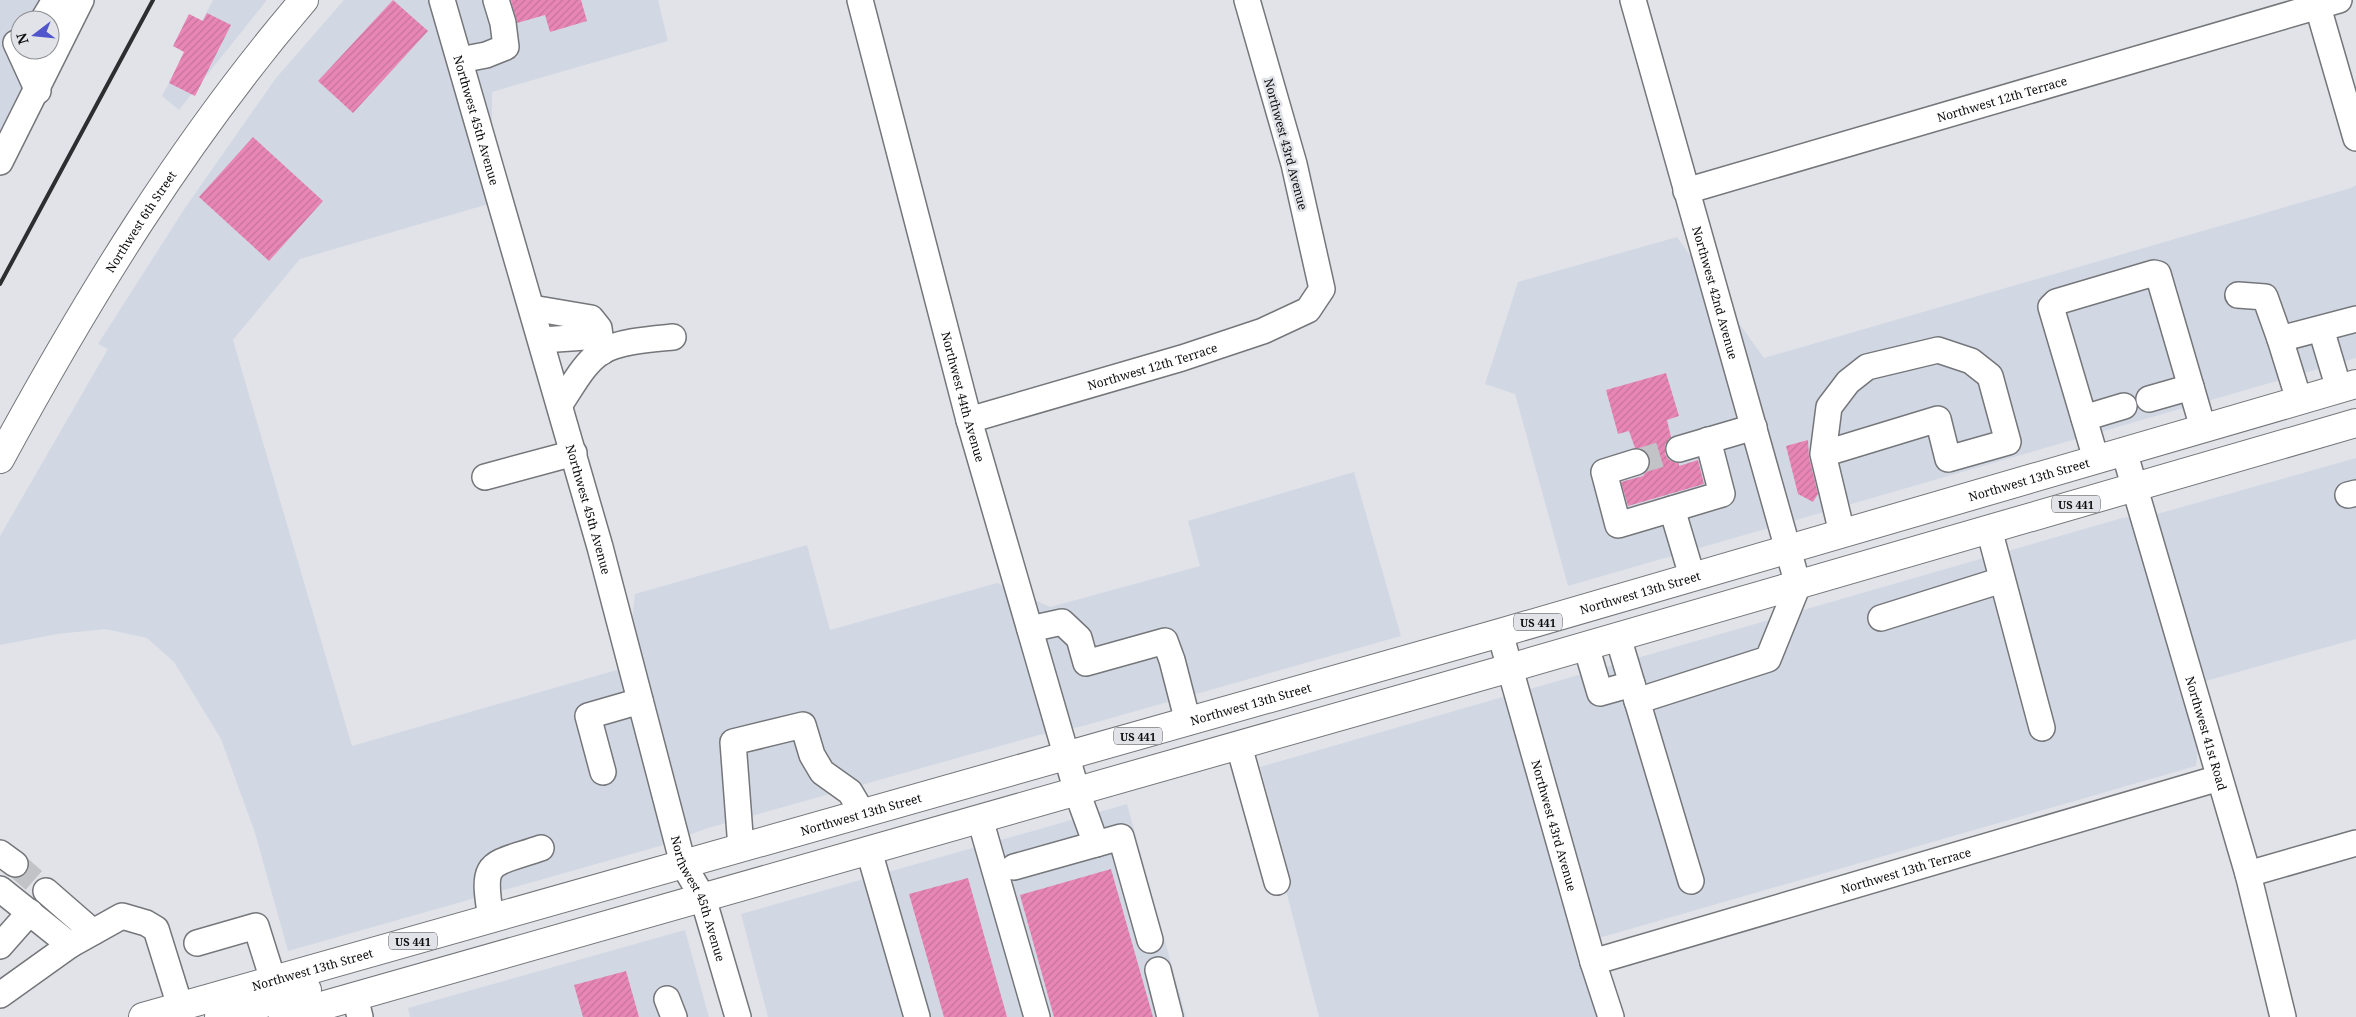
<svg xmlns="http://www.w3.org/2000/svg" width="2356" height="1017" viewBox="0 0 2356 1017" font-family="'Noto Serif',serif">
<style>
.built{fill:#d2d8e3;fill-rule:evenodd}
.building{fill:url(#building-hatch)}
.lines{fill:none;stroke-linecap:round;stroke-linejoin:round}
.minor-tunnel{stroke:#c1c3c7;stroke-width:25;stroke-dasharray:25 12;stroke-linecap:butt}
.minor-casing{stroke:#74767a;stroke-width:28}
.major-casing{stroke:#74767a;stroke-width:30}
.minor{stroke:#fff;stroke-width:25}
.major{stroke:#fff;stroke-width:28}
.rail{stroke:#2e2e31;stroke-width:4}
.labels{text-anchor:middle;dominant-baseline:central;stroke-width:5;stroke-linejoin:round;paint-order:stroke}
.shield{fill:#e1e3e8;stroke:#4c4c4f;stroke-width:1}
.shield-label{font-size:11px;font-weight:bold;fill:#0c0c0e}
.street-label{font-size:12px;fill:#0c0c0e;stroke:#e1e3e8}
</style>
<defs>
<pattern id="building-hatch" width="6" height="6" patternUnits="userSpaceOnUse" patternTransform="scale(1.25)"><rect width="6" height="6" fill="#e887b6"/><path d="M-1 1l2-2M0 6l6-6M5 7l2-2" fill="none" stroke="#c6739b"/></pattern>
</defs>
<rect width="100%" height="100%" fill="#e1e3e8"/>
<g class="built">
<path d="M0 0H95L0 176ZM20 20H50V50H20Z"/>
<path d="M213 0H267L179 110 162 96Z"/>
<path d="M344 0H658L668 41 492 92V203L300 259 233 340 352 746 627 667 635 594 807 545 830 630 997 583 1050 607 1200 566 1188 521 1354 472 1401 636 1083 726 1039 735 705 829 660 846 288 951 255 833 221 739 174 662 147 638 105 629 57 634 0 645V536L108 349 98 344 185 208 276 78Z"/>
<path d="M2356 185V358L1568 586 1515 394 1485 384 1518 282 1677 237 1764 358 2351 188Z"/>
<path d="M2356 458V639L2206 681 2196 766 1599 938 1601 1017H1319L1284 883 1291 880 1260 767 2122 518 2157 514Z"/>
<path d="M1127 804 1186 1017H768L741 914Z"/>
<path d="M685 930 709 1017H410L408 1008Z"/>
</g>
<g class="building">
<path d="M393 0 428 31 353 113 318 81Z"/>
<path d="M511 0H581L587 21 550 32 545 15 517 23Z"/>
<path d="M207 13 231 25 195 96 169 83 184 52 173 46 189 14 203 21Z"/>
<path d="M253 137 323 201 269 261 199 197Z"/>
<path d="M1666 373 1679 416 1667 420 1671 437 1665 445V454L1669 460 1679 463V466L1698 460 1704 484 1628 506 1621 482 1643 476 1650 466V458L1645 451 1635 448 1629 431 1618 434 1606 390Z"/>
<path d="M1808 440 1809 457 1818 494 1813 502 1798 494 1786 446Z"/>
<path d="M1111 869 1153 1017H1054L1020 895Z"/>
<path d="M968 878 1007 1017H944L909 894Z"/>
<path d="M626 971 639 1017H583L574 985Z"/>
</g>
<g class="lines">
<g class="minor-tunnel">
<path d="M1636 462 1679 449"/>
<path d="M15 864 46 891"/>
</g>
<g class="minor-casing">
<g id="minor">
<path id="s1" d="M442 0 600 547 683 864 703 898 738 1017"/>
<path id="s2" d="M860 0 969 420 1077 792 1096 844 1014 867"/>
<path id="s3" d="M1633 0 1798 585 1768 659 1637 701"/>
<path d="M2318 7 2356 138"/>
<path d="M43 20 55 0"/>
<path d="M16 43 38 91"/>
<path d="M460 60 486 55 506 47 503 23 496 0"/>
<path d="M0 162 81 0"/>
<path id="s4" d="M1686 191 2339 0"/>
<path d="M2238 295 2265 297 2280 339"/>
<path d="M532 308 591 318 599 328 600 336"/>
<path d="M2321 329 2339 389"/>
<path d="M542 340 600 336 602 352"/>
<path d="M2149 399 2191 387"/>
<path d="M2299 400 2280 339 2356 319"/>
<path d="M560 404C572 387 583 364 601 352 619 341 652 339 673 337"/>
<path d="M2084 418 2124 406"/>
<path id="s5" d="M969 420 1182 358 1263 331 1308 310 1322 289 1294 164 1247 0"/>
<path d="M1679 449 1754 427"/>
<path id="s6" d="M2124 451 2248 874 2283 1017"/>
<path d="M1823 454 1938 419 1948 459 2008 442 1990 376 1971 361 1938 350 1867 367 1848 382 1829 407 1823 454 1842 533"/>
<path d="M2096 459 2051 307 2056 302 2154 273 2158 274 2203 428"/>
<path d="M1636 462 1604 472 1618 525 1672 509 1692 576"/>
<path d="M485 477 574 453"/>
<path d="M2348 495 2356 493"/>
<path d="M1672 509 1722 494 1708 440"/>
<path d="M1989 529 2042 728"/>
<path d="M1881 618 2002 580"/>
<path d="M1030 629 1062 622 1079 638 1086 663 1165 641 1172 660 1188 722"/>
<path id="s7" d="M1500 633 1593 962 1611 1017"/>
<path d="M1618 637 1691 881"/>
<path d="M1586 646 1600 693 1632 684"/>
<path d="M1239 746 1277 882"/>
<path d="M603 772 588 716 640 701"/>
<path d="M980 819 1037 1017"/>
<path d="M1096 844 1121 837 1150 940"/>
<path d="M741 848 733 742 803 725 812 755 822 772 850 792 863 814"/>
<path d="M869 851 917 1017"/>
<path d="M0 853 15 864"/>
<path d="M2248 874 2356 843"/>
<path d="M0 889 70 945 122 916 146 923 156 929 180 1006"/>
<path d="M46 891 93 932"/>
<path d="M491 918C481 859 488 866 541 848"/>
<path d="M197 943 256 926 273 980"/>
<path d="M0 946 30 912"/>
<path id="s8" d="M1593 962 2219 778"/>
<path d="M1158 970 1170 1017"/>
<path d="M0 995 70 945"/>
<path d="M355 997 360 1017"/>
<path d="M667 999 674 1017"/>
</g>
</g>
<g class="major-casing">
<g id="major">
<path id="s9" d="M0 459C88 297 184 140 304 0"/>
<path id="s10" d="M143 1017 1500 633 2356 384"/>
<path d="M219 1017 307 990"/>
<path d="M283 1017 1510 668 2356 423"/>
</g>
</g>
<use href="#minor" class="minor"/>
<use href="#major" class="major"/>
<path class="rail" d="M0 284 153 0"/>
</g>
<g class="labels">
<g class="shield">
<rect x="2052" y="495.5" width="48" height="17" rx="4"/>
<rect x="1514" y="613.5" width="48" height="17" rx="4"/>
<rect x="1114" y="727.5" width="48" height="17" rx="4"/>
<rect x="389" y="932.5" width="48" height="17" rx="4"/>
</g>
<g class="shield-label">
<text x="2076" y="504">US 441</text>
<text x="1538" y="622">US 441</text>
<text x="1138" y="736">US 441</text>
<text x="413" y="941">US 441</text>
</g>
<g class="street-label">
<text stroke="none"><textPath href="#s4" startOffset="329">Northwest 12th Terrace</textPath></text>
<text stroke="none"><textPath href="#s1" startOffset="125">Northwest 45th Avenue</textPath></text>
<text transform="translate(1286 144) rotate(75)">Northwest 43rd Avenue</text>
<text stroke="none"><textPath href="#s9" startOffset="276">Northwest 6th Street</textPath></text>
<text stroke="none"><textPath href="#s3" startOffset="304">Northwest 42nd Avenue</textPath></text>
<text stroke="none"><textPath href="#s5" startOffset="191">Northwest 12th Terrace</textPath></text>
<text stroke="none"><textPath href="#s2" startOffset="410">Northwest 44th Avenue</textPath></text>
<text stroke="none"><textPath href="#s10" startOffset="1961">Northwest 13th Street</textPath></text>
<text stroke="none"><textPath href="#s1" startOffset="530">Northwest 45th Avenue</textPath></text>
<text stroke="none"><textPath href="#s10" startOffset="1556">Northwest 13th Street</textPath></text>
<text stroke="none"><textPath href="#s10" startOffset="1151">Northwest 13th Street</textPath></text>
<text stroke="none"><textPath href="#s6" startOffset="294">Northwest 41st Road</textPath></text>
<text stroke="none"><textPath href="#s10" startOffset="746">Northwest 13th Street</textPath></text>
<text stroke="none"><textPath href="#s7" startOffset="200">Northwest 43rd Avenue</textPath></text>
<text stroke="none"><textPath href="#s8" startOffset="326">Northwest 13th Terrace</textPath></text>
<text stroke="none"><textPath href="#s1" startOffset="935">Northwest 45th Avenue</textPath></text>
<text stroke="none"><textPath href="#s10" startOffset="176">Northwest 13th Street</textPath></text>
</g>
</g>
<g transform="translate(35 35) rotate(254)"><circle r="24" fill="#e1e3e8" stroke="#8c8d91"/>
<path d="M0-4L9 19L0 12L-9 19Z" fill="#5155cc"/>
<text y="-8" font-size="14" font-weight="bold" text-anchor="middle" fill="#0c0c0e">N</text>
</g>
</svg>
